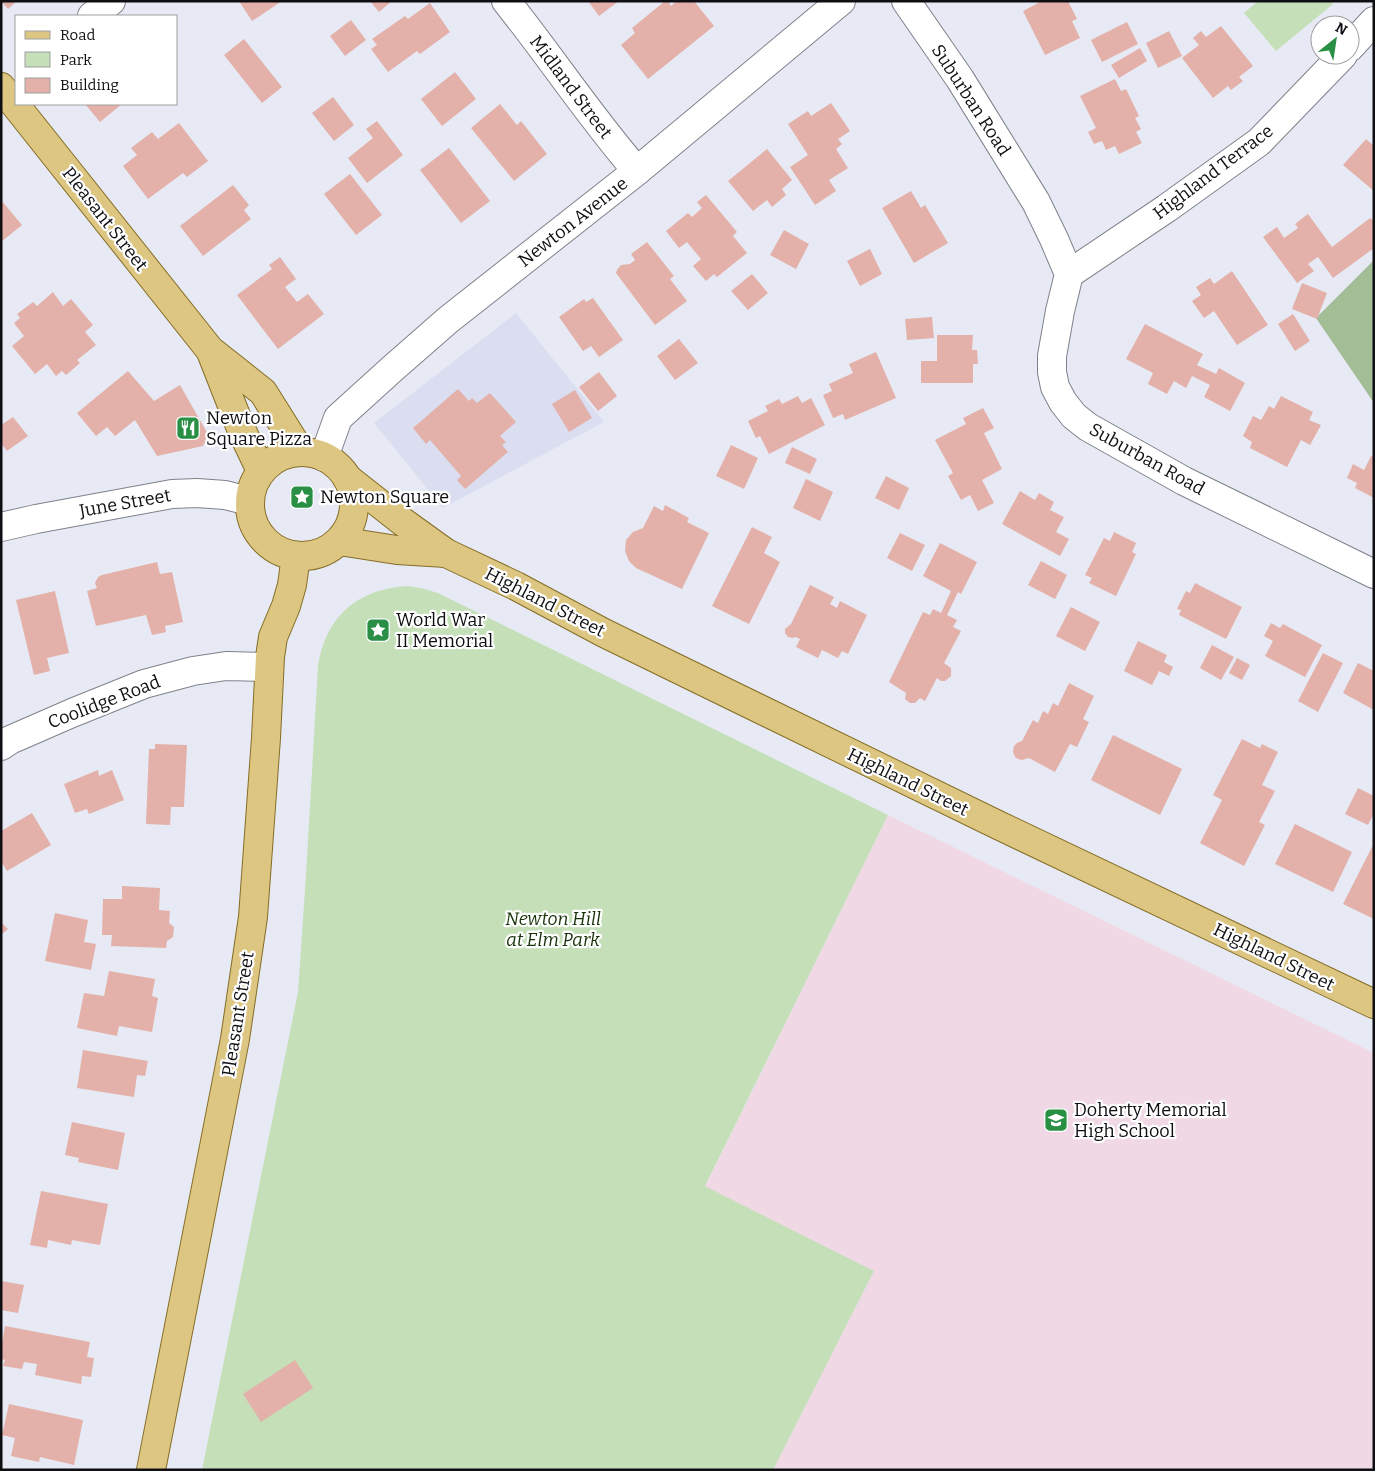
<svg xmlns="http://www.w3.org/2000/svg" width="1375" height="1471" viewBox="0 0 1375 1471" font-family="Bitter,serif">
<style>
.built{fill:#dadef0}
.education{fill:#f0d9e4}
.green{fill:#c5dfb9}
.forest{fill:#a3bd97}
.building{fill:#e3b1a9}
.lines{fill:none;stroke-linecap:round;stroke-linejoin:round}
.minor-casing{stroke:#7f828b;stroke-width:30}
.major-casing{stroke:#856d25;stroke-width:30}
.minor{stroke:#fff;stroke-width:28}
.major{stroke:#dcc682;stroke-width:28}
.labels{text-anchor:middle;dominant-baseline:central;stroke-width:4.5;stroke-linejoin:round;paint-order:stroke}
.street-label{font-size:18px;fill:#0f0f13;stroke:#fff}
.poi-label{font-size:18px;fill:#0f0f13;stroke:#fff;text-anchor:start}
.park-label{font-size:18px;font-style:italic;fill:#173108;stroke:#fff}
</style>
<rect width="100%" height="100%" fill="#e7eaf4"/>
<path class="built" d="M516 313 604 422 443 508 374 423Z"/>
<path class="education" d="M888 815 1374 1053V1470H773L874 1271 705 1187Z"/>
<g class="green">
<path d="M1258 1H1331L1333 4 1276 51 1244 13Z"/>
<path d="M408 586 421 588 438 593 888 815 705 1186 874 1271 773 1470H202L298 992 306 875 318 666C326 616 357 589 408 586Z"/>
</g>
<path class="forest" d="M1374 260V403L1316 318Z"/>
<g class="building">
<path d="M1 1H17L8 9Z"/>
<path d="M239 1H282L252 21Z"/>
<path d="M370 1H392L379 12Z"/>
<path d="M588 1H619L599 16Z"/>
<path d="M665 1H668L671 6 677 1H694L714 26 648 79 621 45 635 33 632 28Z"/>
<path d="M1042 1H1068L1077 19 1072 21 1080 38 1045 55 1023 11Z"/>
<path d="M430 3 450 32 420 54 417 51 388 72 371 49 377 45 372 39 405 16 408 19Z"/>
<path d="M351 20 366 40 345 56 330 36Z"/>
<path d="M1127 22 1138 44 1102 62 1091 40Z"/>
<path d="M1221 26 1253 66 1239 77 1243 81 1231 90 1228 86 1213 98 1182 58 1199 45 1193 38 1201 31 1206 37Z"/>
<path d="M1169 31 1182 56 1158 68 1146 43Z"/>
<path d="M244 39 282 87 262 103 224 55Z"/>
<path d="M1140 48 1147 61 1119 78 1111 65Z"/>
<path d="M455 72 476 99 442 126 421 99Z"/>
<path d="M1115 79 1121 91 1126 89 1139 116 1135 118 1141 129 1136 132 1142 143 1119 154 1115 146 1106 150 1102 141 1094 144 1088 132 1096 128 1080 96Z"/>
<path d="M333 97 354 125 334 141 312 113Z"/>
<path d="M831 103 850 131 838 139 842 144 836 149 848 168 829 180 836 191 815 205 790 167 808 155 788 124 808 111 811 116Z"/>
<path d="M85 104H122L100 122Z"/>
<path d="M500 104 517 125 521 121 547 154 514 181 471 128Z"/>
<path d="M377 121 403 155 367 183 348 158 373 138 366 129Z"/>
<path d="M179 123 208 161 187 177 183 173 148 199 123 166 137 155 131 148 152 132 158 139Z"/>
<path d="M1366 139 1374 146V191L1343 165Z"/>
<path d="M449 148 490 201 461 223 420 170Z"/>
<path d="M767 149 792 180 782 189 786 195 772 207 767 200 753 211 728 181Z"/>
<path d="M350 174 382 215 356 235 324 194Z"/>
<path d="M233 185 249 205 244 210 251 219 203 256 180 226Z"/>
<path d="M911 191 921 208 925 205 948 243 914 263 882 208Z"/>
<path d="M706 195 737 232 733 236 747 253 717 277 714 274 706 281 693 266 701 259 687 242 679 248 666 231 688 213 692 217 702 208 697 202Z"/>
<path d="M1 200 22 225 1 242Z"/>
<path d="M1308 214 1332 247 1370 218 1374 221V248L1333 278 1318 257 1308 264 1314 271 1297 283 1263 237 1277 227 1284 238 1298 228 1295 224Z"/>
<path d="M784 230 809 244 796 269 770 255Z"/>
<path d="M647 242 674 276 670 279 687 301 655 325 616 273 617 270 621 265 630 264 635 260 631 254Z"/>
<path d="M870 249 882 274 860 286 847 261Z"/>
<path d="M280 257 296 279 285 287 297 302 308 294 324 314 278 349 237 295 272 269 269 265Z"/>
<path d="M1232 271 1268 325 1237 345 1214 311 1204 318 1192 301 1201 295 1196 287 1210 278 1214 284Z"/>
<path d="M752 274 768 293 748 310 731 291Z"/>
<path d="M1302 283 1327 293 1317 319 1292 309Z"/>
<path d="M53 292 63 306 71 299 93 325 85 332 96 345 77 360 80 363 66 375 62 371 56 376 47 364 35 374 12 346 24 336 14 323 20 318 17 314 33 302 37 306Z"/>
<path d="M593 298 623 340 599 357 591 346 583 351 559 317 584 299 586 302Z"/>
<path d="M1293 314 1310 341 1295 351 1278 324Z"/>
<path d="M932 317 934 338 907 340 905 319Z"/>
<path d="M1145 324 1203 354 1197 365 1216 374 1219 368 1245 383 1230 411 1204 397 1210 385 1192 376 1186 388 1174 381 1167 394 1148 384 1153 373 1126 359Z"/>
<path d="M937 335H973L972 350H977L978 364H973V383H921V361H937Z"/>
<path d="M679 339 698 363 675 380 657 356Z"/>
<path d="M876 352 896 398 845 420 843 414 833 418 823 395 832 391 829 384 853 373 849 364Z"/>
<path d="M128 371 154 401 180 385 209 436 203 446 157 456 135 420 115 436 107 427 96 436 77 413Z"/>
<path d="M599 372 617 396 598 411 579 387Z"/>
<path d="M458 389 469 401 472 398 477 403 490 393 516 422 500 436 506 442 502 445 508 452 465 489 457 480 461 476 430 440 426 444 413 428Z"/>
<path d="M575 390 592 418 569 432 552 404Z"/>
<path d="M798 396 802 403 811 398 825 425 769 454 760 436 756 438 748 421 768 411 765 406 779 399 782 404Z"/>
<path d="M1281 396 1313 412 1309 420 1321 425 1310 445 1301 440 1287 467 1250 448 1252 442 1243 436 1253 416 1261 420 1269 406 1274 409Z"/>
<path d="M983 408 994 428 984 433 1002 469 982 480 994 503 978 511 970 495 961 500 948 476 953 473 935 440 966 424 963 418Z"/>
<path d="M13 417 28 436 7 451 1 443V425Z"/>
<path d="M731 445 758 458 744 489 716 476Z"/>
<path d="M792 447 817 459 810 474 785 463Z"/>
<path d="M1371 456 1374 457V498L1355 488 1357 483 1347 478 1353 464 1364 470Z"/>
<path d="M886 476 909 488 899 510 875 498Z"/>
<path d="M806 479 833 492 820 521 793 508Z"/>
<path d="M1020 491 1035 500 1039 493 1054 502 1050 510 1064 517 1056 532 1069 539 1060 556 1002 524Z"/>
<path d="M665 505 689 518 687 522 709 533 682 589 636 568 629 561 625 551 626 540 633 532 643 528 654 506 663 511Z"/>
<path d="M752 527 772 537 764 553 780 562 749 624 712 606Z"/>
<path d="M1114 532 1136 543 1132 552 1136 554 1116 596 1089 583 1092 578 1085 575 1104 538 1110 541Z"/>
<path d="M900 533 925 545 912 571 887 558Z"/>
<path d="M940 543 977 562 961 594 958 592 947 615 957 620 953 627 961 631 944 663 951 668V676L945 681H941L937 678 925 701 920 698 915 703H910L905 699 906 693 889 682 923 612 930 615 933 609 941 613 951 591 923 576Z"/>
<path d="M1041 561 1067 575 1055 599 1028 585Z"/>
<path d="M157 562 160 574 172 572 183 622 165 626 166 632 152 635 146 615 96 626 87 591 97 588 95 583 98 577 102 575Z"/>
<path d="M1195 583 1242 607 1226 639 1179 615 1181 610 1177 609 1186 591 1190 593Z"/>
<path d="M810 585 834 597 830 604 837 608 840 601 867 615 848 654 842 651 838 658 822 650 818 658 796 647 800 639 796 637 792 638 788 637 785 633V629L791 624Z"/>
<path d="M55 591 69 653 47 658 50 671 34 675 16 600Z"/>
<path d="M1071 607 1100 622 1085 651 1056 636Z"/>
<path d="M1271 623 1280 628 1283 624 1322 645 1305 677 1265 656 1273 641 1264 636Z"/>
<path d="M1138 641 1167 655 1164 662 1173 667 1169 676 1159 671 1152 685 1124 671Z"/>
<path d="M1212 645 1234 657 1221 680 1200 668Z"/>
<path d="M1323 653 1343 663 1318 712 1298 701Z"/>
<path d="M1237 658 1250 665 1242 680 1229 673Z"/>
<path d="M1358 663 1374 671V710L1343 693Z"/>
<path d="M1069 683 1094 696 1083 719 1089 722 1077 747 1070 744 1055 772 1029 758 1022 760 1018 759 1015 757 1013 752 1014 746 1017 743 1022 741 1033 720 1038 723 1043 711 1048 714 1053 703 1058 706Z"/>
<path d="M1113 735 1182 769 1160 815 1091 780Z"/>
<path d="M1242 739 1260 748 1262 744 1278 752 1262 785 1275 791 1259 822 1265 825 1244 866 1200 843 1222 800 1213 795Z"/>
<path d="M155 744 187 745 184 807H171L170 825 146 824 149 749H155Z"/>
<path d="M98 770 99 776 112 770 124 800 89 814 87 809 75 813 64 784Z"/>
<path d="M1358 788 1374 796V813L1368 825 1345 814Z"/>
<path d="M32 813 51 845 7 871 1 861V831Z"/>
<path d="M1295 824 1352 852 1333 892 1275 864Z"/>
<path d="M1374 843V919L1343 904Z"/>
<path d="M122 886 160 888 159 910 170 911 169 923 174 927 173 937 167 941 166 948 111 946 112 935H102L103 899H122Z"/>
<path d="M55 913 88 920 84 942 96 944 91 970 45 961Z"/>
<path d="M1 922 8 929 1 935Z"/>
<path d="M109 971 155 979 152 996 158 998 152 1032 119 1026 117 1036 77 1028 84 993 104 996Z"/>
<path d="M83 1050 148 1061 145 1076 137 1075 134 1097 77 1088Z"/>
<path d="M72 1122 125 1133 118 1170 78 1162 79 1158 65 1155Z"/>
<path d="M41 1191 108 1204 100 1245 72 1240 71 1245 48 1240 47 1248 30 1245Z"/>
<path d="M1 1281 24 1285 18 1313 1 1310Z"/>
<path d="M5 1326 90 1342 87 1357 94 1358 91 1377 82 1376 81 1384 35 1375 37 1364 24 1362 22 1369 3 1366 5 1360 1 1359V1349Z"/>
<path d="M295 1360 313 1388 261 1422 243 1394Z"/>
<path d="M9 1404 83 1420 74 1465 40 1457 39 1462 11 1456 15 1438 2 1435Z"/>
</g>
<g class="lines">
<g class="minor-casing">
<g id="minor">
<path d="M506 1C551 57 590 117 637 171"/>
<path d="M906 1 960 79 1036 202 1054 239 1069 274 1060 311 1052 356V372L1055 387 1063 402 1074 416 1088 427 1184 481 1374 574"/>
<path d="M92 16 111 1"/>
<path d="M1350 47 1374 21"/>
<path d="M1069 274 1167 208 1259 142 1343 55"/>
<path d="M324 457 338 418 392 369 448 320 637 171 841 1"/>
<path d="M1 527 36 519 172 494 197 493 225 495 249 501"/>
<path d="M1 746 10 740 72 713 144 684 193 671 226 666 269 667"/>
</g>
</g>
<g class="major-casing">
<g id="major">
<path d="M1 87 210 350 263 392 300 451"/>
<path d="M211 352 242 431 261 471"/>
<circle cx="302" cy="504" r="52"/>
<path d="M347 478 403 522 446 553 516 586 604 633 998 825 1374 1004"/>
<path d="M339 541 397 550 446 553"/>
<path d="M151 1470 235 1039 253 917 266 738 270 657 273 637 286 606 292 585 296 556"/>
</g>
</g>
<use href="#minor" class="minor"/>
<use href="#major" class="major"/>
</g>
<defs>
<g id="restaurant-square" transform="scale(1.25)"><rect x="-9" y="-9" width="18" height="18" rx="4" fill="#288f44" stroke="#fff"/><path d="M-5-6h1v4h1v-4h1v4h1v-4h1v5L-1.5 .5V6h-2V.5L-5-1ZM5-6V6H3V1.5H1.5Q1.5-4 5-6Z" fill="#fff"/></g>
<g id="sight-square" transform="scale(1.25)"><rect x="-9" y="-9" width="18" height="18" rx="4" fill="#288f44" stroke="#fff"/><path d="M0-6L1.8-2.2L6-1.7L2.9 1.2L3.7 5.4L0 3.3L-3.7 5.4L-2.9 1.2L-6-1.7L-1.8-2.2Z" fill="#fff"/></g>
<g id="school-square" transform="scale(1.25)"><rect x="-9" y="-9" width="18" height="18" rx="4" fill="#288f44" stroke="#fff"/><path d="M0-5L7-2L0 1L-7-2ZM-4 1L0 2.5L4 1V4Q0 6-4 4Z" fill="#fff"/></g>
</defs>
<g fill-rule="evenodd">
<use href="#restaurant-square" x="188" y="428"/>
<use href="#sight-square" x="302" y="497"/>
<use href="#sight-square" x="378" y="630"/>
<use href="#school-square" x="1056" y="1120"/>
</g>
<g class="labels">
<g class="street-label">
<text transform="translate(571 87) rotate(53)">Midland Street</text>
<text transform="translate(971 100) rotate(57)">Suburban Road</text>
<text transform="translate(1213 172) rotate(-37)">Highland Terrace</text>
<text transform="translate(105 219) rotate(52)">Pleasant Street</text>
<text transform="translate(573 222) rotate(-38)">Newton Avenue</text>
<text transform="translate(1147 459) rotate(29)">Suburban Road</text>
<text transform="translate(125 503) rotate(-10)">June Street</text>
<text transform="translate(545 602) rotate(27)">Highland Street</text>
<text transform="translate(104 702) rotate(-21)">Coolidge Road</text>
<text transform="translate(908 782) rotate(26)">Highland Street</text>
<text transform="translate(1274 957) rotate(26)">Highland Street</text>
<text transform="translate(238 1014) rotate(-81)">Pleasant Street</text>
</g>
<g class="poi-label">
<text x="206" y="418">Newton<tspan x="206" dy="21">Square Pizza</tspan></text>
<text x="320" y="497">Newton Square</text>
<text x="396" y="620">World War<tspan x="396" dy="21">II Memorial</tspan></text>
<text x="1074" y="1110">Doherty Memorial<tspan x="1074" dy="21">High School</tspan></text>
</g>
<g class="park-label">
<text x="553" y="919">Newton Hill<tspan x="553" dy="21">at Elm Park</tspan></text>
</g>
</g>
<rect width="1375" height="1471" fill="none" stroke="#0f0f13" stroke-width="5"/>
<rect x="15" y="15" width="162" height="90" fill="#ffffff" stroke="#9f9fa1"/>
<rect x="25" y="31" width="25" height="8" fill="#dcc682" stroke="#9f9fa1"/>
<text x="60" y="40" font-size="15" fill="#0f0f13">Road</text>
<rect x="25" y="52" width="25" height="15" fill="#c5dfb9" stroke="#9f9fa1"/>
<text x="60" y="65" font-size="15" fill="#0f0f13">Park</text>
<rect x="25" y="78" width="25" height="15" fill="#e3b1a9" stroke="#9f9fa1"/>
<text x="60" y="90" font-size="15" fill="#0f0f13">Building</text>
<g transform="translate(1335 40) rotate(30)"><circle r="24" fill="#ffffff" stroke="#9f9fa1"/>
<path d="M0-4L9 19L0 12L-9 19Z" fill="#288f44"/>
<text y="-8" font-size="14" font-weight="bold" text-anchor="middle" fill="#0f0f13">N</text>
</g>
</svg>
